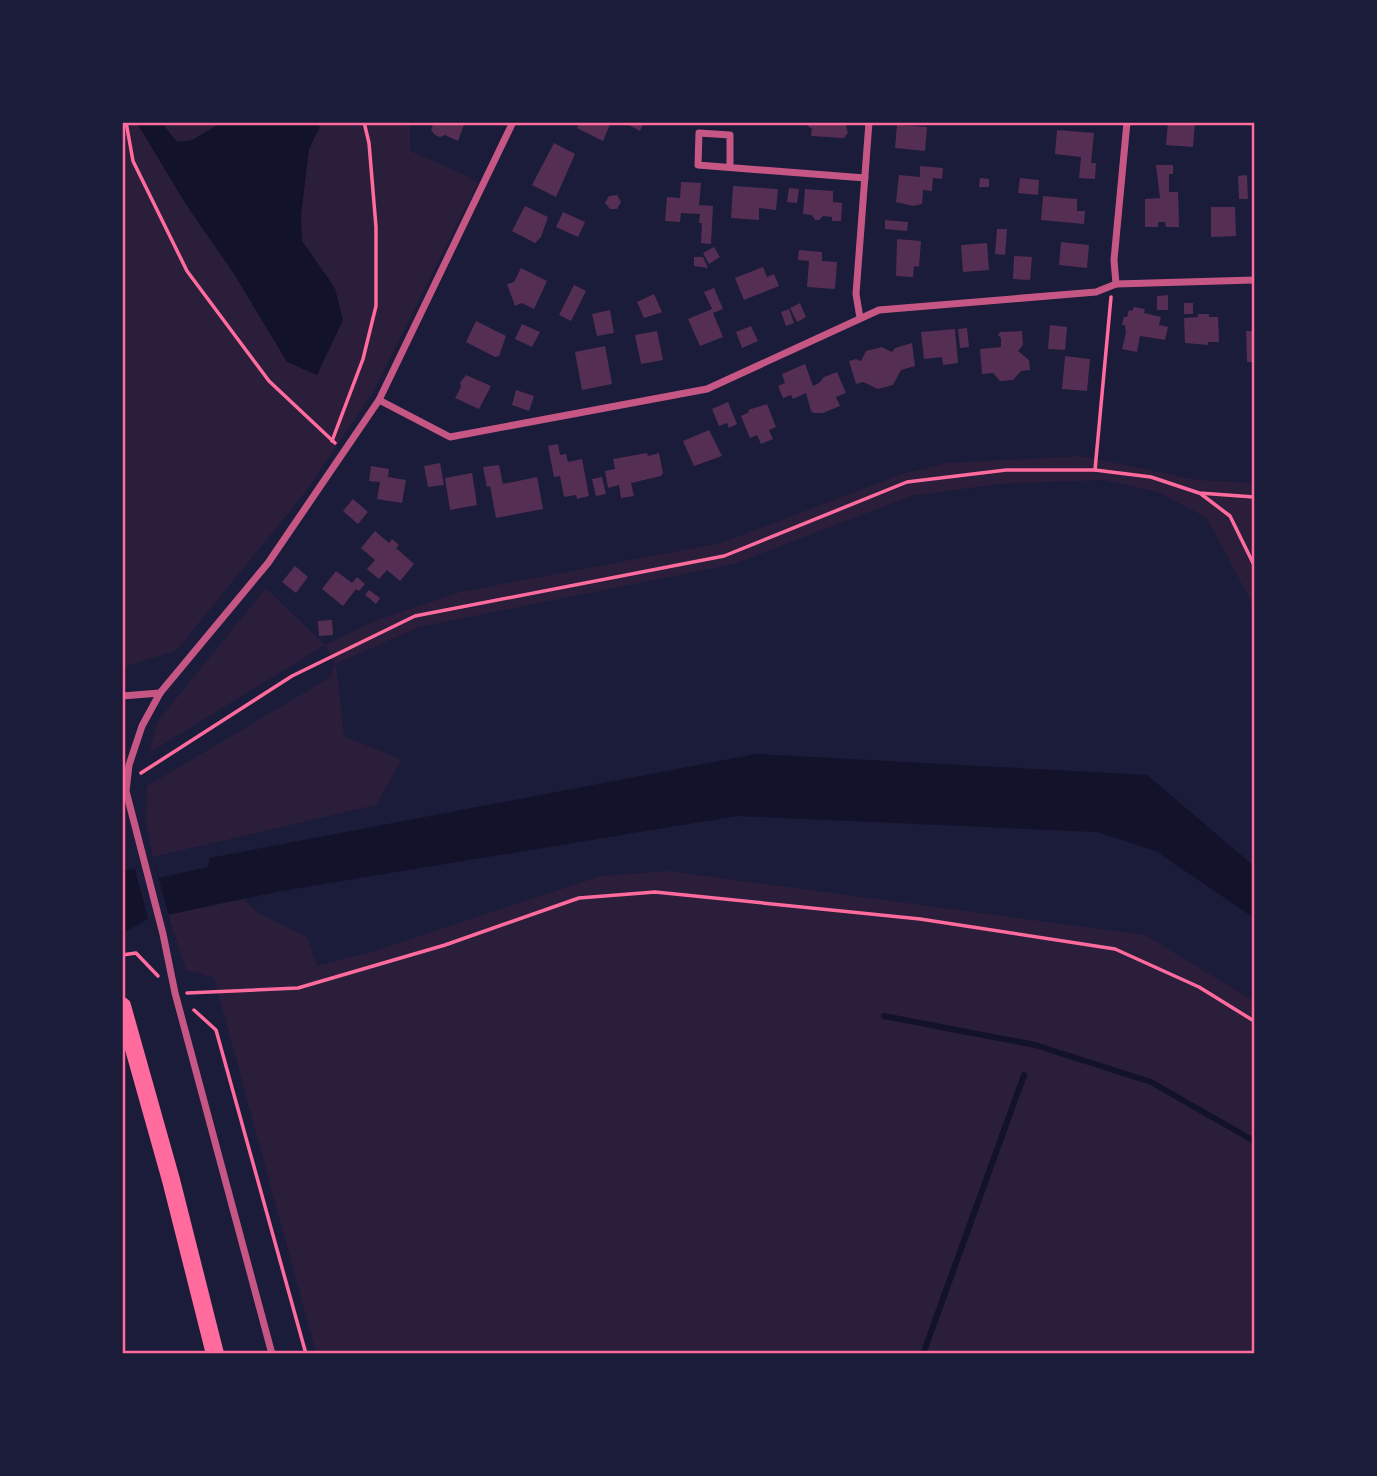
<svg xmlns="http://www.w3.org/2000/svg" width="1377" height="1476" viewBox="0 0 1377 1476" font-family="'Roboto Condensed',sans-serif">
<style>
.green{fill:#2a1e3b}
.water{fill:#12122b}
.pier{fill:#1b1b3a}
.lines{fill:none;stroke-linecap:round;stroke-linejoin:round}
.stream{stroke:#12122b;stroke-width:6}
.building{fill:#542f53}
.path{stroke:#ff6b9d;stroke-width:3.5}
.minor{stroke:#c65784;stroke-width:7}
.trunk{stroke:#ff6b9d;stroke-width:18}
.neatline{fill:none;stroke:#ff6b9d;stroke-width:2.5}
</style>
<rect width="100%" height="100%" fill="#1b1b3a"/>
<g class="green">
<path d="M122 123H410V151L470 177 478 183 373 392 306 491 176 651 123 667Z"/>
<path d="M1081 456 1197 480 1254 483V607L1207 518 1158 492 1103 480 999 484 911 496 734 564 419 627 336 664 344 736 402 760 376 805 153 857 146 822 147 786 331 677 335 664 325 645 149 753 157 722 266 588 325 645 377 620 460 592 721 543 902 474 947 463Z"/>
<path d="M668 871 1145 935 1254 1001V1353H316L214 978 186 970 168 914 243 898 258 913 307 937 317 966 371 952 601 876Z"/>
</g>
<g class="water">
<path d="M137 123H162L177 142 192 140 221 123H320L319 129 309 149 301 216 302 241 335 288 343 320 317 375 287 362 234 274 185 203Z"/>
<path d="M756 754 1147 775 1254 866V918L1156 851 1097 832 737 816 281 891 148 919 123 933V871L155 865 159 878 208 867 210 858Z"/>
</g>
<path class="pier" d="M154 861 169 917 149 923 134 865Z"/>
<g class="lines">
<g class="stream">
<path d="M884 1016 1035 1045 1151 1082 1254 1141"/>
<path d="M923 1354 1024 1075"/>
</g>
</g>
<g class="building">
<path d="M434 122H465L458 141 445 135 440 137 435 135 431 130Z"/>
<path d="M580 122H611L603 141 577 128Z"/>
<path d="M623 122H644L640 131Z"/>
<path d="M808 122H845L848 133 844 138 811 136 812 129 808 126Z"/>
<path d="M1168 122H1195L1193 147 1166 145Z"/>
<path d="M897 125 927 127 925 151 895 148Z"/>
<path d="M1057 130 1094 133 1091 163H1096L1095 179 1079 178 1081 157 1055 154Z"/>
<path d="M554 143 575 154 556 197 532 185Z"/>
<path d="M1156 165H1173V174H1169V192H1178L1179 227H1166L1165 222H1158V227H1145V199L1160 198Z"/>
<path d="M920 166 943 168 942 179 933 178 932 191 923 190 922 204 913 206 896 202 899 175 920 177Z"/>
<path d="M1247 175 1248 199H1239L1238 176Z"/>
<path d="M980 178 989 179V187H979Z"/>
<path d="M1020 178 1039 180 1038 195 1018 193Z"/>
<path d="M681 182 701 183 699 205 713 206 711 244 701 243 702 223H699L700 214 681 213 680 222 665 221 667 197 680 198Z"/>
<path d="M733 186 778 189 776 210 759 208V220L731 218Z"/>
<path d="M789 188 799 189 797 203 787 202Z"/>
<path d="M805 189 833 191V202L842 203 841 221H832V217L823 216 819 220H815L812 215 803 214Z"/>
<path d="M617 195 621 202 617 209H610L605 203 609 196Z"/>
<path d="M1043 196 1077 199V211H1085L1084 224 1041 220Z"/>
<path d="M525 206 548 217 541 237 535 243 512 231Z"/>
<path d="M1211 207H1235L1236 236 1211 237Z"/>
<path d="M563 212 585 222 578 237 556 227Z"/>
<path d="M885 220 908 222 907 231 885 229Z"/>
<path d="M997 229H1007L1005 255 995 254Z"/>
<path d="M897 239 921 241 919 267 914 266 913 277 896 276Z"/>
<path d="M1061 242 1089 245 1087 268 1059 265Z"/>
<path d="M987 243 989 270 963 272 961 245Z"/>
<path d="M714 247 720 257 709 264 703 253Z"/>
<path d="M799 250 822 252V261L837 262 835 289 807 287 809 261 798 260Z"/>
<path d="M1014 256 1032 257 1030 280 1013 279Z"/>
<path d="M694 257H703L708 268 694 266Z"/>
<path d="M763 267 767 277 774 274 779 286 744 300 735 278Z"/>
<path d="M521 268 547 281 534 309 522 303 515 306 507 284 514 282Z"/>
<path d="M574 285 586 291 571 321 559 315Z"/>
<path d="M714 288 723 309 713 313 723 337 700 346 688 319 712 309 704 292Z"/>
<path d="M654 294 662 312 644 318 637 302Z"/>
<path d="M1168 295V310H1157V296Z"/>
<path d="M800 303 806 317 797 322 790 308Z"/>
<rect x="1184" y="303" width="9" height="11"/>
<path d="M1134 307 1145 309 1144 313 1161 317 1159 325 1168 327 1165 340 1140 336 1137 352 1122 349 1126 333 1125 325H1122L1124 317H1127L1129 310 1132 311Z"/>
<path d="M789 309 794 323 786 326 781 312Z"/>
<path d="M610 310 614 333 597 336 592 314Z"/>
<path d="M1198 314H1209V317H1218L1219 342H1208V345L1185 343 1184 318 1198 317Z"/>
<path d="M476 321 506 336 499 356 495 357 466 342Z"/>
<path d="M522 324 540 332 532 347 515 339Z"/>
<path d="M1050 325 1067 327 1065 350 1048 349Z"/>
<path d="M751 326 758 341 742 348 736 332Z"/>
<path d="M967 328 969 347 960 348 958 329Z"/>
<path d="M955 329 958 363 943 365 942 357 924 359 921 332Z"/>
<path d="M657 331 663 360 641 364 635 335Z"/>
<path d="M1022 331 1023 345 1018 351 1029 360 1030 370 1021 371 1013 380 1000 381 993 373 982 374 980 349 1001 347V338L998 335 1000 332Z"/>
<path d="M1246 331H1254V362H1247Z"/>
<path d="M912 343 915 366 901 370 893 385 878 389 863 382 856 384 849 361 856 359 861 361 866 351 882 347 892 352 895 348Z"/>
<path d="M605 346 612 384 582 390 575 352Z"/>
<path d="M1065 356 1090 359 1087 391 1062 389Z"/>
<path d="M805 364 813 386 819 383 824 377 837 372 846 393 836 397 840 406 823 413H814L811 411 806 393 793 399 791 395 783 398 778 386 785 383 782 374Z"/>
<path d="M466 375 491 386 479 409 455 398 461 387 460 383Z"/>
<path d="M516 390 534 396 529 411 512 405Z"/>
<path d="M728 402 737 424 729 428 727 423 719 426 712 409Z"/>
<path d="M767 404 776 427 769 430 773 439 761 444 757 435 750 438 741 416 749 412 748 410Z"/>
<path d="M709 430 722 456 694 466 683 441Z"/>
<path d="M558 444 560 455 566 454 568 462 582 459 589 496 577 499 576 495 564 497 560 476 554 477 548 446Z"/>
<path d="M647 453 648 456 659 453 663 473 661 476 631 483 634 496 621 498 619 485 608 488 605 471 615 469 613 459Z"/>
<path d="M440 463 444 485 428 487 424 466Z"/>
<path d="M499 465 503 484 537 477 543 509 496 518 490 486 487 487 483 467Z"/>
<path d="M371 466 389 469 388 477 406 480 402 503 377 499 380 482 369 481Z"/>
<path d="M472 473 477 505 450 510 445 478Z"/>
<path d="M602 477 606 494 596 496 592 479Z"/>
<path d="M353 499 368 512 358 524 343 511Z"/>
<path d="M375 531 389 543 392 539 399 545 396 548 414 564 400 581 387 570 379 579 367 569 375 560 361 548Z"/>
<path d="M295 566 308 577 296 593 282 582Z"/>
<path d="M336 571 352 583 357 577 365 584 359 591 356 589 343 606 322 589Z"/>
<path d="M369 590 380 598 376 604 365 595Z"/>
<path d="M332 620 333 635 319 636 318 621Z"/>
</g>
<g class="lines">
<g class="path">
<path d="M126 122 133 161 187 271 269 381 335 443"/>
<path d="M332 441 363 359 376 306V227L369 143 364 122"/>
<path d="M1095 470 1111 297"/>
<path d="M1201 494 1230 516 1254 565"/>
<path d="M141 773 292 676 415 616 724 556 907 482 1006 470H1095L1151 477 1199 493 1254 497"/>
<path d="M122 955 136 953 158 976"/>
<path d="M187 993 298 988 445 945 579 898 655 892 920 919 1115 949 1199 987 1254 1021"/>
<path d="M194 1010 216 1030 306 1354"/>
</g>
<g class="minor">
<path d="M730 167V135L699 133 698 165 865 178"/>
<path d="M1116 284 1114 260 1127 122"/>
<path d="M860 318 856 294 869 122"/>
<path d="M379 400 450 437 707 389 879 310 1096 292 1116 284 1254 280"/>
<path d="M122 696 160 693"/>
<path d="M272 1354 175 993 163 934 126 791 129 765 142 726 160 693 268 563 379 400 513 122"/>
</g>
<path class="trunk" d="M122 1006 171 1180 215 1354"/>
</g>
<rect width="1377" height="1476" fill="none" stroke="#1b1b3a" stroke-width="248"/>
<rect x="124" y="124" width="1129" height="1228" class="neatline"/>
</svg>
